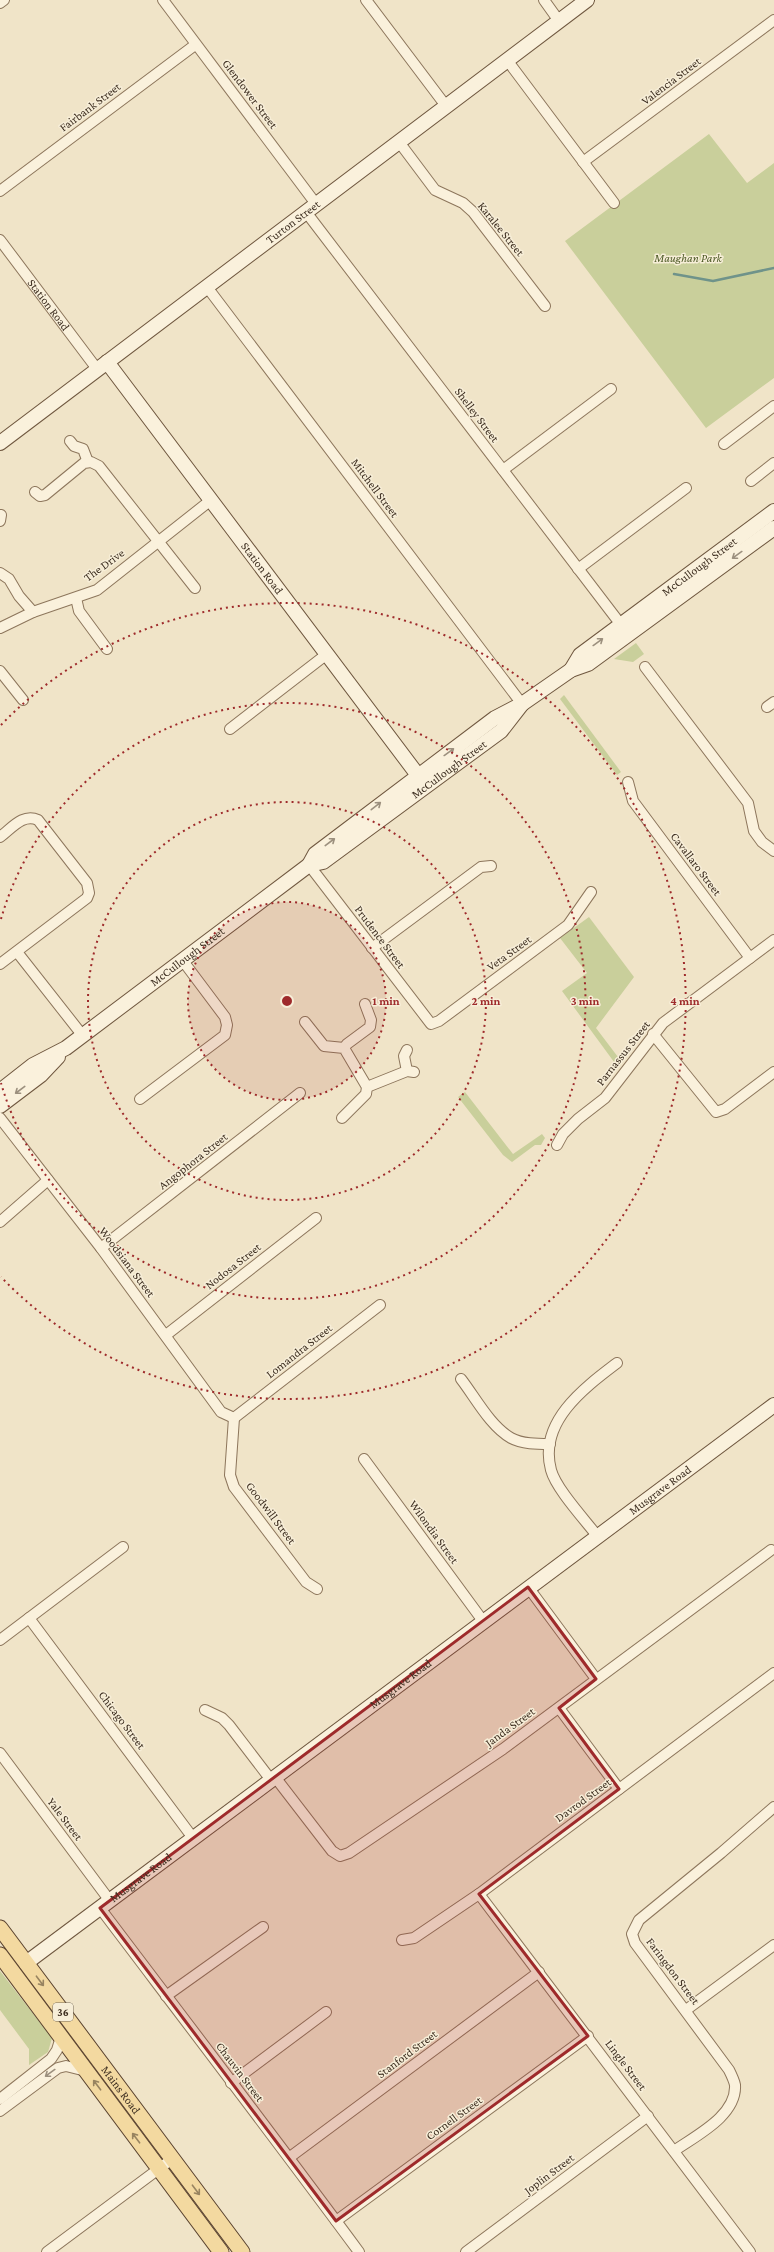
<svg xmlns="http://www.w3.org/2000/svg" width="774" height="2252" viewBox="0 0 774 2252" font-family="'Crimson Pro',serif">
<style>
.green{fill:#c9cf9b}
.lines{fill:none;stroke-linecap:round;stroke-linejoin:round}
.stream{stroke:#6f938a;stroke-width:2.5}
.street-casing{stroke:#8d765c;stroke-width:12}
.secondary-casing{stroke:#6f573f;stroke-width:16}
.primary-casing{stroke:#5b4430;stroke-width:17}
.street{stroke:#faf1dc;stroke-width:10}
.secondary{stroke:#faf1dc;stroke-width:14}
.primary{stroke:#f3d9a0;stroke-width:15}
.oneway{stroke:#9c907e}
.oneway2{stroke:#988460}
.marked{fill:#9e2a2b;fill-opacity:0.2;stroke:#9e2a2b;stroke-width:3;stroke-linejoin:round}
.ring{fill:none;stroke:#9e2a2b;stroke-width:2;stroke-dasharray:2 4}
.labels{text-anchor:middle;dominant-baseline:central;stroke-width:3;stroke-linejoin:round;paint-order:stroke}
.shield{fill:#f7eed8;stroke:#756857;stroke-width:1}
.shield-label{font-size:11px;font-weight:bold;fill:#3d2e20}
.street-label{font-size:12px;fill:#3d2e20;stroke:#f7eed8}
.park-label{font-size:12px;font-style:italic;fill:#4d5a26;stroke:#f7eed8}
.centre{fill:#9e2a2b;stroke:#f7eed8;stroke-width:2}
.ring-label{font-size:12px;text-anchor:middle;font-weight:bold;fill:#9e2a2b;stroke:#f7eed8;stroke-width:3;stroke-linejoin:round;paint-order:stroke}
</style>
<rect width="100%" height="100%" fill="#f0e4c8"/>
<g class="green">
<path d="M709 134 747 183 774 163V378L706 428 565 241Z"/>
<path d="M636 643 644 654 633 662 614 659Z"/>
<path d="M564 695 621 772 617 775 560 699Z"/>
<path d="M589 917 634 977 596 1028 621 1061 617 1066 562 991 587 973 560 938Z"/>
<path d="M465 1092 513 1154 542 1134 545 1138 541 1145H535L512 1162 503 1155 458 1097Z"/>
<path d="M0 1971 52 2038 48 2052 29 2065V2049L0 2010Z"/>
</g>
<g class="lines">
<path class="stream" d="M674 274 713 281 774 268"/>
<g class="street-casing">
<g id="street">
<path d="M163 0 316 204"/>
<path d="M366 0 446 106"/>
<path d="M544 0 559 21"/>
<path d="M0 3 4 0"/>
<path d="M507 60 614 203"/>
<path d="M399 142 435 190 463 203 473 212 545 306"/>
<path d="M583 162 774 20"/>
<path d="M0 191 195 45"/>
<path d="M306 212 625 630"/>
<path id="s1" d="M0 240 97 369"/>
<path d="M207 287 522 704"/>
<path d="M70 441 74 446 83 449 88 462"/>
<path d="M724 444 774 406"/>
<path d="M503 470 611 389"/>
<path d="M751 481 774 463"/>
<path d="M35 492 40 496 45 495 84 463 91 462 99 466 195 588"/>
<path d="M0 521 1 515"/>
<path d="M578 569 686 488"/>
<path d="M0 573 9 579 19 596 33 612"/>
<path d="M76 598 79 611 107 649"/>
<path d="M0 628 33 612 97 590 211 500"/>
<path d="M645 667 748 803 754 831 762 842 774 851"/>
<path d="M0 671 23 700"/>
<path d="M767 707 774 702"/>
<path d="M230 729 327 654"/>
<path d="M628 782 633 801 750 958"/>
<path d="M0 837C12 828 23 813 38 820L87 883 89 893 87 898 0 964"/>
<path d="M309 865 431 1024 439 1021 568 925 591 892"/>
<path d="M372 948 481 867 491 866"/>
<path d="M17 952 83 1036"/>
<path d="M305 1022 324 1046 344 1048 367 1087 366 1094 342 1118"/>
<path d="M653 1034 716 1112 725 1109 774 1072"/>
<path d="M344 1048 347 1044 370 1027 371 1020 365 1004"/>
<path d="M407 1071 404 1056 407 1050"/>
<path d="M367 1087 407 1071 414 1072"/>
<path d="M140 1099 225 1035 227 1025 225 1017 183 961"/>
<path d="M0 1118 101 1248 221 1412 234 1418"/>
<path d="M557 1145 563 1134 578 1119 605 1098 663 1023 774 940"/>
<path d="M0 1222 48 1180"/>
<path d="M101 1248 300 1093"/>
<path d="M166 1335 316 1218"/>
<path d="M461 1379C475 1397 490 1426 511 1438 522 1444 537 1444 550 1444"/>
<path d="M234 1418 230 1475 234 1487 306 1582 317 1589"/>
<path d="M234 1418 380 1305"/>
<path d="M364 1459 483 1621"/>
<path d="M598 1537C586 1521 556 1489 551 1470 538 1422 584 1388 617 1363"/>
<path d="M528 1587 596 1679"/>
<path d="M29 1618 193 1838"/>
<path d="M0 1640 123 1547"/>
<path d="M559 1708 619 1789"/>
<path d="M205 1710 222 1718 229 1725 271 1780"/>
<path d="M0 1753 110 1901"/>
<path d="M275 1777 332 1851 340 1856 349 1853 503 1749 771 1550"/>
<path d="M479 1894 750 2252"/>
<path d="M100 1908C187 2023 274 2137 359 2252"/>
<path d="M402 1940 414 1938 479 1894 774 1673"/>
<path d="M166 1996 263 1927"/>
<path d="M686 2010 774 1945"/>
<path d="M231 2083 326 2012"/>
<path d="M0 2099 51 2059 57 2050 61 2037"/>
<path d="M0 2111 58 2068 66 2066 86 2071"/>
<path d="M674 2151C695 2136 737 2116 735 2085 734 2080 731 2074 729 2070L635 1943 632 1934 639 1920 721 1853 774 1807"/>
<path d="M290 2157 539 1972"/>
<path d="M336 2221 588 2036"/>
<path d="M47 2252 172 2159"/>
<path d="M466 2252 648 2116"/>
</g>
</g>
<g class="secondary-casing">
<g id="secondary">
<path id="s2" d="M107 362 423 782"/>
<path id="s3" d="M0 443 587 0"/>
<path id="s4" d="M571 670 580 655 774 511"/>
<path d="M309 865 315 854 495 718 522 704 571 670 588 664 774 528"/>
<path id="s5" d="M0 1091 33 1065 66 1048 309 865 323 862 501 731 522 704"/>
<path d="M0 1106 41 1075 58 1057"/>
<path id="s6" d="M26 1963 774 1405"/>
</g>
</g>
<g class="primary-casing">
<g id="primary">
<path id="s7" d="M0 1928 242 2252"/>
<path d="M0 1955 221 2252"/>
</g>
</g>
<use href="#street" class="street"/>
<use href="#secondary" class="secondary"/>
<use href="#primary" class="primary"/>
</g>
<defs><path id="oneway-shaft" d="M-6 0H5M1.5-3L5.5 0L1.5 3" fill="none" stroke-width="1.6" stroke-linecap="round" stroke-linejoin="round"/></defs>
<g class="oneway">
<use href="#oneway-shaft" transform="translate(737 555) rotate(144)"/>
<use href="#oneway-shaft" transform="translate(598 642) rotate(-36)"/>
<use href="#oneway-shaft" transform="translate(449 752) rotate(-36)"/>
<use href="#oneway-shaft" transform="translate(376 806) rotate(-38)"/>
<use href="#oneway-shaft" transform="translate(330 842) rotate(-37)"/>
<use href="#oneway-shaft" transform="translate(20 1090) rotate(143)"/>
<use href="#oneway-shaft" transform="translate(50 2073) rotate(144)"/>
</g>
<g class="oneway2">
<use href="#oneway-shaft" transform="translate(40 1981) rotate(53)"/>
<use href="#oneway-shaft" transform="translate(97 2085) rotate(-127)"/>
<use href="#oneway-shaft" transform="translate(136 2138) rotate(-127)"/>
<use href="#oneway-shaft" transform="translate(196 2190) rotate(53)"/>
</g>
<path class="marked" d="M528 1587 596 1679 559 1708 619 1789 479 1894 588 2036 336 2221 100 1908Z"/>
<circle cx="287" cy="1001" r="99" fill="#9e2a2b" fill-opacity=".12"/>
<g class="ring">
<circle cx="287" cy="1001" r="99"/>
<circle cx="287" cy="1001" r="199"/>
<path d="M1 919A298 298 0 1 1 1 1083"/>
<path d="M1 725A398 398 0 1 1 1 1277"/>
</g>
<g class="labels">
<rect class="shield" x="53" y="2003" width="20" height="18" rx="3"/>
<g class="shield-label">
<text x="63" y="2012">36</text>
</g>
<g class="street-label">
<text transform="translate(671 81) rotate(-37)">Valencia Street</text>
<text transform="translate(250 94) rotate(53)">Glendower Street</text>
<text transform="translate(90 107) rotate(-37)">Fairbank Street</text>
<text stroke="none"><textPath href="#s3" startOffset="367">Turton Street</textPath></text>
<text transform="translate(501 229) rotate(51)">Karalee Street</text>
<text stroke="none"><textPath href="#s1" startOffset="81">Station Road</textPath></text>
<text transform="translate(477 415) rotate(53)">Shelley Street</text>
<text transform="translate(375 488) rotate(53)">Mitchell Street</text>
<text transform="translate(104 565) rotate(-36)">The Drive</text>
<text stroke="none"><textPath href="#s4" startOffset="166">McCullough Street</textPath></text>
<text stroke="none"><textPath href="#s2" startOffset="258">Station Road</textPath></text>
<text stroke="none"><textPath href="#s5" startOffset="554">McCullough Street</textPath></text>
<text transform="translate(696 864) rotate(53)">Cavallaro Street</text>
<text transform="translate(380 937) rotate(53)">Prudence Street</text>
<text transform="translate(509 953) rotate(-36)">Veta Street</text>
<text stroke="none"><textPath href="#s5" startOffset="231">McCullough Street</textPath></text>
<text transform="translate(623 1053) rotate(-52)">Parnassus Street</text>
<text transform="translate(193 1161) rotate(-38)">Angophora Street</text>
<text transform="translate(127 1262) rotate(53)">Woodsiana Street</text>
<text transform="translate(233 1266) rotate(-38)">Nodosa Street</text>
<text transform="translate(299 1351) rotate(-38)">Lomandra Street</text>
<text stroke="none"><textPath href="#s6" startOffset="791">Musgrave Road</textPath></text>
<text transform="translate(271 1513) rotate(53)">Goodwill Street</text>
<text transform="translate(434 1532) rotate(54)">Wilondia Street</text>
<text stroke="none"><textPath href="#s6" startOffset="467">Musgrave Road</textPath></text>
<text transform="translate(122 1720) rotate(53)">Chicago Street</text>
<text transform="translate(510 1727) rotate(-36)">Janda Street</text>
<text transform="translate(583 1800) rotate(-36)">Davrod Street</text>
<text transform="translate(65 1819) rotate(53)">Yale Street</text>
<text stroke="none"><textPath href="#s6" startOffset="143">Musgrave Road</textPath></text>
<text transform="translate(673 1971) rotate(53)">Faringdon Street</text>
<text transform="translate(407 2054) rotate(-37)">Stanford Street</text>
<text transform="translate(626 2065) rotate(53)">Lingle Street</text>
<text transform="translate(240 2072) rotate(53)">Chauvin Street</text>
<text stroke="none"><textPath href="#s7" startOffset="202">Mains Road</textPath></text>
<text transform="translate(454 2118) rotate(-36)">Cornell Street</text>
<text transform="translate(549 2174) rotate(-37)">Joplin Street</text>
</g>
<g class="park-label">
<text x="688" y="258">Maughan Park</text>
</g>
</g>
<circle cx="287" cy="1001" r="6" class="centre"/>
<g class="ring-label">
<text x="386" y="1005">1 min</text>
<text x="486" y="1005">2 min</text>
<text x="585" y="1005">3 min</text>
<text x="685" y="1005">4 min</text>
</g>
</svg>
